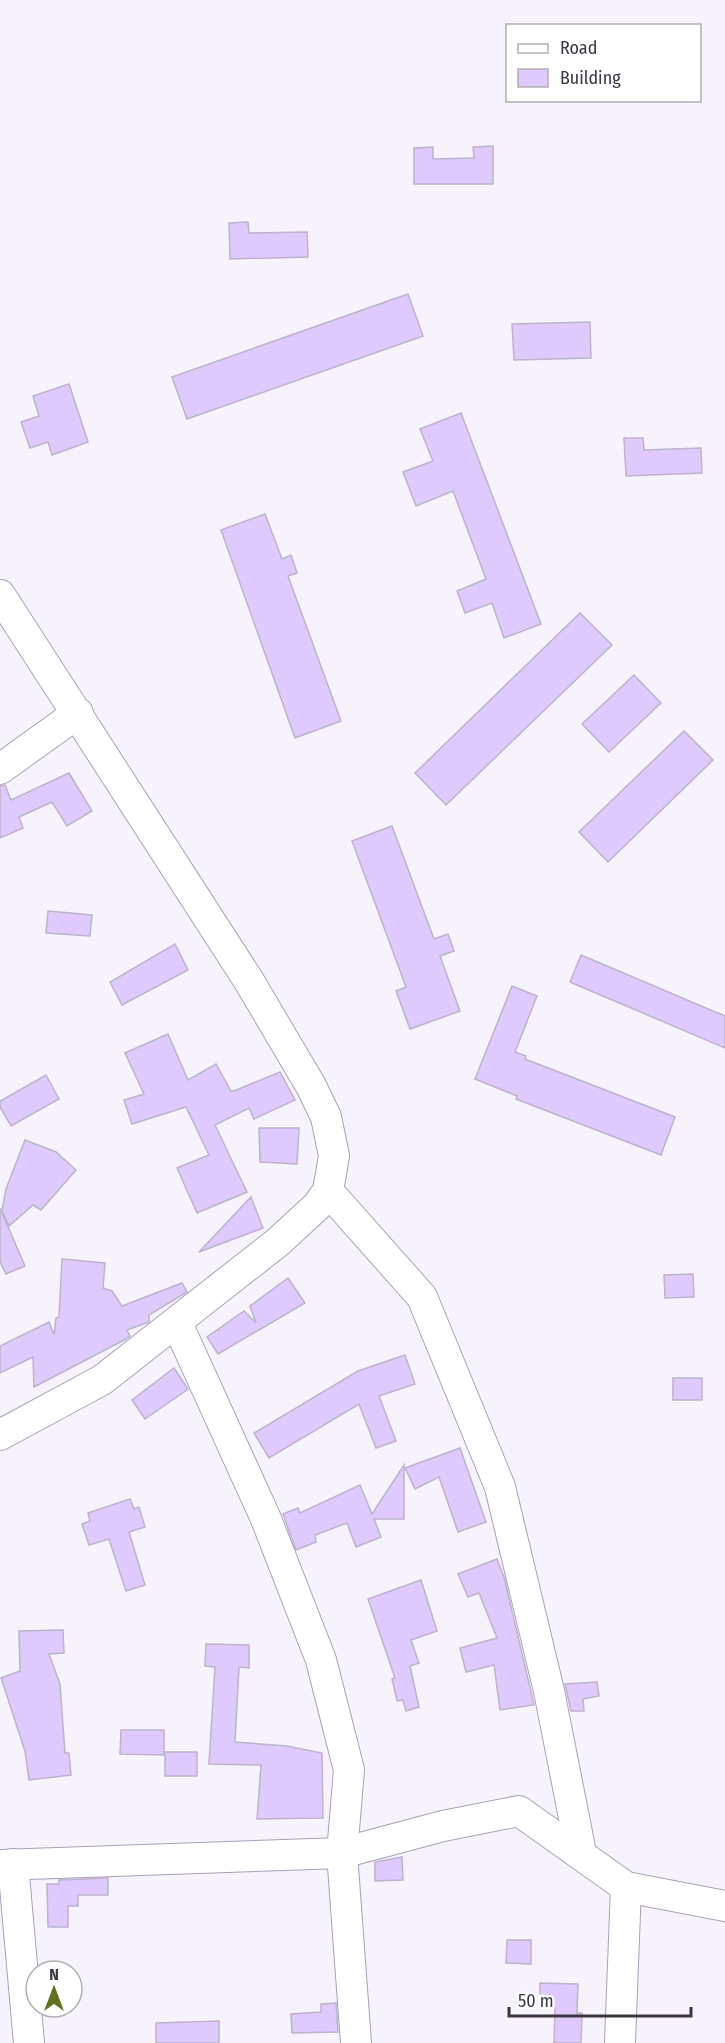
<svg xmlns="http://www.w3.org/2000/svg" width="725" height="2043" viewBox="0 0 725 2043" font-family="'Fira Sans Condensed',sans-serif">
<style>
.building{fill:#decafc;stroke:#bcb3cc;stroke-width:1.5}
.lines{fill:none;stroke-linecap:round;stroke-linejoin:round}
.minor-casing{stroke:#a9a0b7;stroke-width:32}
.minor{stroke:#fff;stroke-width:30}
</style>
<rect width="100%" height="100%" fill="#f7f3fd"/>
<g class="building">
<path d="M493 146V184H414V148L433 147V159L474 158 473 147Z"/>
<path d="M248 222 249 233 307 232 308 257 230 259 229 223Z"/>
<path d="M408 294 423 336 187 419 172 377Z"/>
<path d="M590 322 591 358 514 360 512 324Z"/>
<path d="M69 384 88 442 52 455 48 442 30 448 21 422 39 416 33 396Z"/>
<path d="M461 413 541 624 504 638 492 603 465 613 457 591 486 579 453 491 416 506 403 472 433 461 420 429Z"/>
<path d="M624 438H643L644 450 701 448 702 473 626 476Z"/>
<path d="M265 514 282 559 291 555 297 573 288 576 341 721 295 738 221 530Z"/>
<path d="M580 613 612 645 446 805 415 773Z"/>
<path d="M634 675 661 703 609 752 582 724Z"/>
<path d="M684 731 713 760 608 862 579 832Z"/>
<path d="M69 773 92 811 67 826 52 802 19 817 23 828 0 838V786L5 785 11 800Z"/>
<path d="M392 826 434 939 448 934 454 951 440 956 460 1011 410 1029 396 991 406 987 352 841Z"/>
<path d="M48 911 92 915 90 936 46 933Z"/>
<path d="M175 944 188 970 122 1005 110 982Z"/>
<path d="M581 955 725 1016V1048L570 982Z"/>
<path d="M512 986 537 996 515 1052 526 1056 525 1059 675 1117 661 1155 516 1099 517 1096 475 1079Z"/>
<path d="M168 1034 188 1080 216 1064 231 1091H234L280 1072 295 1100 254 1119 249 1108 215 1125 247 1192 197 1213 177 1168 209 1155 186 1107 132 1124 124 1100 144 1094 125 1053Z"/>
<path d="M46 1075 59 1099 11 1126 0 1107V1101Z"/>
<path d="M259 1128H299L297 1164 260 1162Z"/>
<path d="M25 1140 56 1152 76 1170 41 1210 33 1205 9 1226 2 1211 6 1189Z"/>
<path d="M251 1197 263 1228 199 1252Z"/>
<path d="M0 1208 25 1266 6 1274 0 1262Z"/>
<path d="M62 1259 105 1263 103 1288 112 1291 122 1306 182 1283 187 1292 149 1315V1322L127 1330 130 1336 126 1339 34 1387 33 1357 0 1373V1346L49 1322 54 1335 56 1318 59 1317Z"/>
<path d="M693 1274 694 1297 665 1298 664 1275Z"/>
<path d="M288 1278 305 1303 218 1354 207 1337 244 1311 256 1323 250 1306Z"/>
<path d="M405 1355 415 1384 379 1396 396 1441 376 1448 359 1404 269 1458 254 1433 358 1371Z"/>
<path d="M174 1368 188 1389 145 1419 132 1400Z"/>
<rect x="673" y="1378" width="29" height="22"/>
<path d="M460 1448 486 1522 458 1532 439 1477 415 1489 405 1468Z"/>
<path d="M404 1465V1519H374L381 1537 356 1547 347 1523 315 1535 316 1542 296 1550 283 1514 298 1508 300 1513 360 1485 372 1514Z"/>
<path d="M130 1499 134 1509 139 1507 145 1527 129 1532 145 1585 126 1591 109 1539 89 1545 82 1524 90 1521 88 1513Z"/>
<path d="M497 1559 504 1577 534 1705 500 1710 494 1665 466 1672 460 1648 497 1638 479 1593 468 1597 458 1574Z"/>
<path d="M421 1580 437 1631 411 1640 419 1663 410 1666 419 1707 406 1711 403 1700 397 1701 392 1679 395 1678 368 1599Z"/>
<path d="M63 1630 64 1653 49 1654 60 1684 65 1753H69L71 1775 29 1780 25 1751 1 1678 20 1671 19 1631Z"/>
<path d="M206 1644 249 1645V1668L239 1667 235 1742 287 1746 322 1753 323 1818 257 1819 261 1765 209 1764 215 1667 205 1666Z"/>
<path d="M597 1682 599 1696 583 1699 584 1711H571L565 1684Z"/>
<path d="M121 1730H164V1755L120 1754Z"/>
<rect x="165" y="1752" width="32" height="24"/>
<path d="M402 1857 403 1880 375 1881V1862Z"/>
<path d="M108 1878V1895H78V1906H68V1927H48L47 1884H59V1880Z"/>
<path d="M507 1940H531V1964L506 1963Z"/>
<path d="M540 1983 578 1984 577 2013H582L581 2043H554L555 2008H540Z"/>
<path d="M336 2003 338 2032 292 2033 291 2014 321 2012V2004Z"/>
<path d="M219 2021V2043H156V2023Z"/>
</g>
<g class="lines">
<g class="minor-casing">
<g id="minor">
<path d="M0 595 249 981 311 1086 326 1117 334 1156 328 1191 317 1206 278 1242 102 1380 0 1435"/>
<path d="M0 769 78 713"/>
<path d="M328 1191 422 1297 500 1487 549 1691 581 1853"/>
<path d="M177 1323 266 1519 321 1660 349 1770 342 1853 356 2043"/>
<path d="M13 1864 29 2043"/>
<path d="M0 1865 342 1853 443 1826 519 1811 626 1887 725 1906"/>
<path d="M620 2043 626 1887"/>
</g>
</g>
<use href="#minor" class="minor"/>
</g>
<rect x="506" y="24" width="195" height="78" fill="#ffffff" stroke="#b1afb3" stroke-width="1.5"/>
<rect x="518" y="44" width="30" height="9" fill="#ffffff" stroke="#b1afb3" stroke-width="1.5"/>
<text x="560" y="54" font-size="18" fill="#3b3741">Road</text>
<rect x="518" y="69" width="30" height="18" fill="#decafc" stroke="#b1afb3" stroke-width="1.5"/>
<text x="560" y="84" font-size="18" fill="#3b3741">Building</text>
<g transform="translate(54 1989)"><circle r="28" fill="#ffffff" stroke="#b1afb3" stroke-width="1.5"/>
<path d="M0-4.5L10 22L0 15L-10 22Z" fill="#5f7221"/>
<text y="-9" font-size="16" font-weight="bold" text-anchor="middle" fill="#3b3741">N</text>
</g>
<path d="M509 2007v9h182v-9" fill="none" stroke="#3b3741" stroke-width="3"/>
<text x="518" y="2007" font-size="18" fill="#3b3741" stroke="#ffffff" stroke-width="4.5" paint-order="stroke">50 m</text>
</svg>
